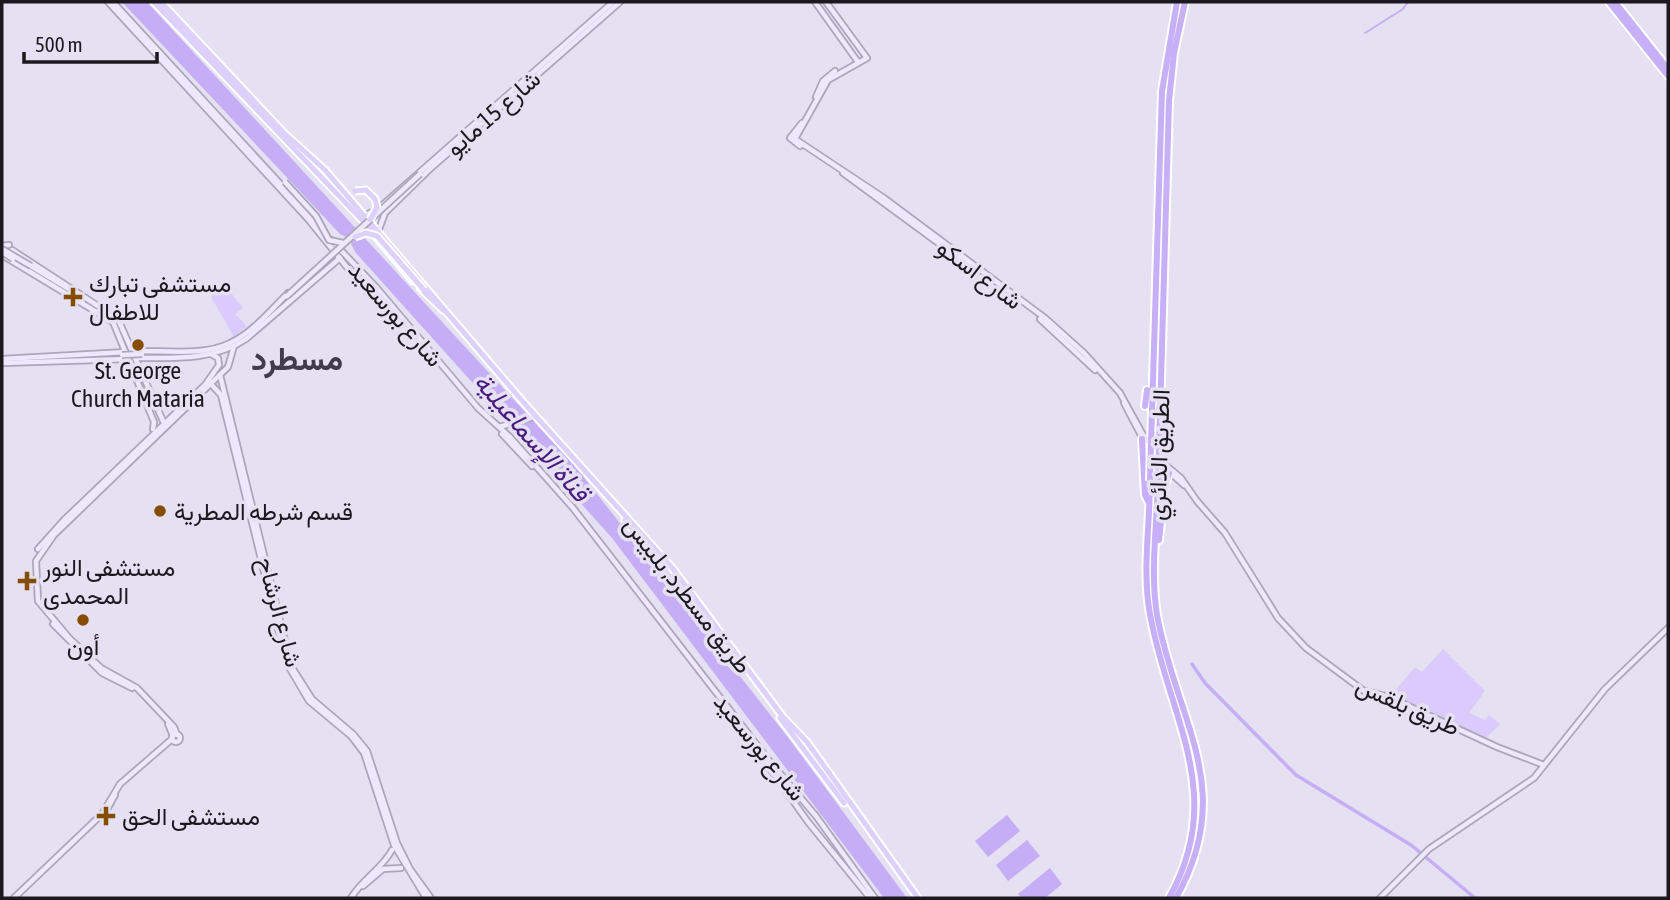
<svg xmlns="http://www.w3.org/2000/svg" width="1670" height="900" viewBox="0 0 1670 900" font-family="'Asap Condensed',Vazirmatn,sans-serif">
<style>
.green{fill:#dacbfc}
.water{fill:#c5aef5}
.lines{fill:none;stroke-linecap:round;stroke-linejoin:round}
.stream{stroke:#c5aef5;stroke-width:2}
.canal{stroke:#c5aef5;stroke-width:3.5}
.secondary-casing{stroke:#aca7b8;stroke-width:8}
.primary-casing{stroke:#fff;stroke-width:9}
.highway-casing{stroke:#fff;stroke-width:10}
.secondary{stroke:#eee7fd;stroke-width:4.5}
.primary{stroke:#ddd0fa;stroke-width:5}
.highway{stroke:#c7b0f7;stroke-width:6}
.secondary-bridge-casing{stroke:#aca7b8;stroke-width:8;stroke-linecap:butt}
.primary-bridge-casing{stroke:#fff;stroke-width:9;stroke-linecap:butt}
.highway-bridge-casing{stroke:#fff;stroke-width:10;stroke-linecap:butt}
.secondary-bridge{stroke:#eee7fd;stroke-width:4.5}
.primary-bridge{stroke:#ddd0fa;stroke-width:5}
.highway-bridge{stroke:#c7b0f7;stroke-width:6}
.poi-dot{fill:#864d00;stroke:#e5e0f2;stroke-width:2.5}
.labels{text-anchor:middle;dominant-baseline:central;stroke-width:7;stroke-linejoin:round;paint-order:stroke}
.street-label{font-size:24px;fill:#1b191f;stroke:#e5e0f2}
.poi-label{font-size:24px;fill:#1b191f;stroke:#e5e0f2;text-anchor:start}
.water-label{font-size:26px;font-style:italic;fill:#491a7f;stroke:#e5e0f2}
.district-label{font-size:32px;font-weight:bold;fill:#413c4b;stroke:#e5e0f2}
</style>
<rect width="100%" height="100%" fill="#e5e0f2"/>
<g class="green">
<path d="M225 286 243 308 235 314 247 326 234 337 211 297Z"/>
<path d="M1443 649 1485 691 1469 713 1485 720 1489 715 1500 724 1486 738 1390 697 1415 667 1422 672Z"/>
</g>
<g class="water">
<path d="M122 2H147L575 466 787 736 907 898H884L612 538 356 253 348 238 340 234Z"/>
<path d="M1007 815 1020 831 988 857 975 841Z"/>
<path d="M1027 840 1040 856 1008 881 996 865Z"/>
<path d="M1050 868 1062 884 1045 898H1022L1018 894Z"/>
</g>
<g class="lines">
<path class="stream" d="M1365 33 1403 9 1408 2"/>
<path class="canal" d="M1192 664 1205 683 1296 775 1411 845 1475 898"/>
<g class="secondary-casing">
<g id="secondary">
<path d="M108 2 308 219 371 297 411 335"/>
<path d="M113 2 321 228"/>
<path d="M815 2 858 62"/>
<path d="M826 2 867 58 828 80 795 139 884 198 1045 318 1084 353 1120 393 1142 433 1162 462 1181 478 1197 501 1225 533 1278 618 1306 648 1364 691 1389 697 1497 747 1544 765"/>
<path d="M816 97 823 81 835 71"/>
<path d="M800 146 790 138 802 123"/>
<path d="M843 173 971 267"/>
<path d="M364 216 378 209 613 2"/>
<path d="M378 232 385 213 431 168 620 2"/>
<path d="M331 240 376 287 478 408 510 437 573 508 767 758 816 816 875 898"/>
<path d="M2 246 9 245"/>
<path d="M12 250 118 319 163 421"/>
<path d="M2 255 113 322 154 422 153 429"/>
<path d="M31 266 69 289"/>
<path d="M1040 319 1095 370"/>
<path d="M132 351C162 350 202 357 230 343 252 333 271 310 288 293"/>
<path d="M135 358C172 358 214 361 246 339L340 258"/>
<path d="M2 359 126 352"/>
<path d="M2 363 129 359"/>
<path d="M220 375 291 666 312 699 353 734 367 751 397 843 410 869 431 898"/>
<path d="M211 384 221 395 286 662 309 701 351 736 364 753 394 845 426 898"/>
<path d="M1124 403 1144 441"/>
<path d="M499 427 534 417"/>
<path d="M502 434 532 466"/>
<path d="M1162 465 1184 485"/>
<path d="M38 549 64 520 205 385 219 365 218 358 211 354"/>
<path d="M53 624 102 673 132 688"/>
<path d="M168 724 173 736"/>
<circle cx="176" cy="738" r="4"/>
<path d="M177 735 174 727 137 688 101 668 70 639 38 601 36 561 54 535 228 367 234 346"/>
<path d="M759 753 808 822 870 898"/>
<path d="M104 815 115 795"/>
<path d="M363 886 383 869 401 868"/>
<path d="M14 898 102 814 120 784 172 739"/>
<path d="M351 898C362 879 382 869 392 850"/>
<path d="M1380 898 1429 849 1534 778 1605 689 1668 628"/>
</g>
</g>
<g class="primary-casing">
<g id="primary">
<path d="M154 2 363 221 413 281"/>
<path d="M161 2 284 133 325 170 524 403 673 569 783 717 807 742 918 898"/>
<path d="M420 288 443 310"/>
<path d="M625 520 723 644"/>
<path d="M780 718 844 803"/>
</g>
</g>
<g class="highway-casing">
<g id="highway">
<path d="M1609 2 1668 76"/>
<path d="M1615 2 1668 69"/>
<path d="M1164 404 1166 444"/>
<path d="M1145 406 1147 390"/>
<path d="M1142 439 1145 495 1149 503"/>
<path d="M1151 444 1162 91 1177 2"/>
<path d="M1159 450 1169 101 1174 53 1185 2"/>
<path d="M1150 481C1150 524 1142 572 1150 614 1168 717 1228 793 1169 898"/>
<path d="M1158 481C1157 524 1150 572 1157 615 1176 721 1238 788 1176 898"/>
<path d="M1159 540 1165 485 1169 473"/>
</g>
</g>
<use href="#secondary" class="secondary"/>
<use href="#primary" class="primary"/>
<use href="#highway" class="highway"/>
<g class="secondary-bridge-casing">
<g id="secondary-bridge">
<path d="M285 182 316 216 329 240 343 243"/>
<path d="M2 249 31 266"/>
<path d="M2 252 13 259"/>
<path d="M287 296 420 174"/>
<path d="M122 355 142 354"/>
</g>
</g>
<g class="primary-bridge-casing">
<g id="primary-bridge">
<path d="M355 191 366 190 375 199 377 207 370 220"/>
<path d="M355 237 366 233 377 236 424 290"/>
</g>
</g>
<g class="highway-bridge-casing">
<g id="highway-bridge">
<path d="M1150 481 1151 444"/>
<path d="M1158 481 1159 450"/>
</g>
</g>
<use href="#secondary-bridge" class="secondary-bridge"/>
<use href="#primary-bridge" class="primary-bridge"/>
<use href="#highway-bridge" class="highway-bridge"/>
</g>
<g class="poi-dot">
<path d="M69.5 286.5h7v7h7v7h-7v7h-7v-7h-7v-7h7z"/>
<circle cx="138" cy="345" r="7"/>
<circle cx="160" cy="511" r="7"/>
<path d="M23.5 570.5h7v7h7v7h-7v7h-7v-7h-7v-7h7z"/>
<circle cx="83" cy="620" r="7"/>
<path d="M102.5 805.5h7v7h7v7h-7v7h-7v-7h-7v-7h7z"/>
</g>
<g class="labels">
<g class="street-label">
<text transform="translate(493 113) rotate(-41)">شارع 15 مايو</text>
<text transform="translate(980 274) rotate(37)">شارع اسكو</text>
<text transform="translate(396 314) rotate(49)">شارع بورسعيد</text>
<text transform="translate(1159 455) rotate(-88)">الطريق الدائري</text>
<text transform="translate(688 595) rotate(52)">طريق مسطرد, بلبيس</text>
<text transform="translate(280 612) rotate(75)">شارع الرشاح</text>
<text transform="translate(1408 706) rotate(24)">طريق بلقس</text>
<text transform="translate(760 747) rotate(51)">شارع بورسعيد</text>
</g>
<g class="poi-label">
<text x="89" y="283">مستشفى تبارك<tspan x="89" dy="28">للاطفال</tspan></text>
<text x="138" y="370" text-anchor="middle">St. George<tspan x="138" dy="28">Church Mataria</tspan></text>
<text x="174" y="511">قسم شرطه المطرية</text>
<text x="43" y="567">مستشفى النور<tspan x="43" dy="28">المحمدى</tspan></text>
<text x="83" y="646" text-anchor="middle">أون</text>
<text x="122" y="816">مستشفى الحق</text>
</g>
<g class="water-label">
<text transform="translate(532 437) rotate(49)">قناة الإسماعيلية</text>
</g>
<g class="district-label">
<text x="297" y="358">مسطرد</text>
</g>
</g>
<rect width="1670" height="900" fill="none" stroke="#1b191f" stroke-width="7"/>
<path d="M24 52v10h133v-10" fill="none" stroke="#1b191f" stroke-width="3.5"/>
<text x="35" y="52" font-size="21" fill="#1b191f" stroke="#e5e0f2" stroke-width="5" paint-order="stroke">500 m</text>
</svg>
